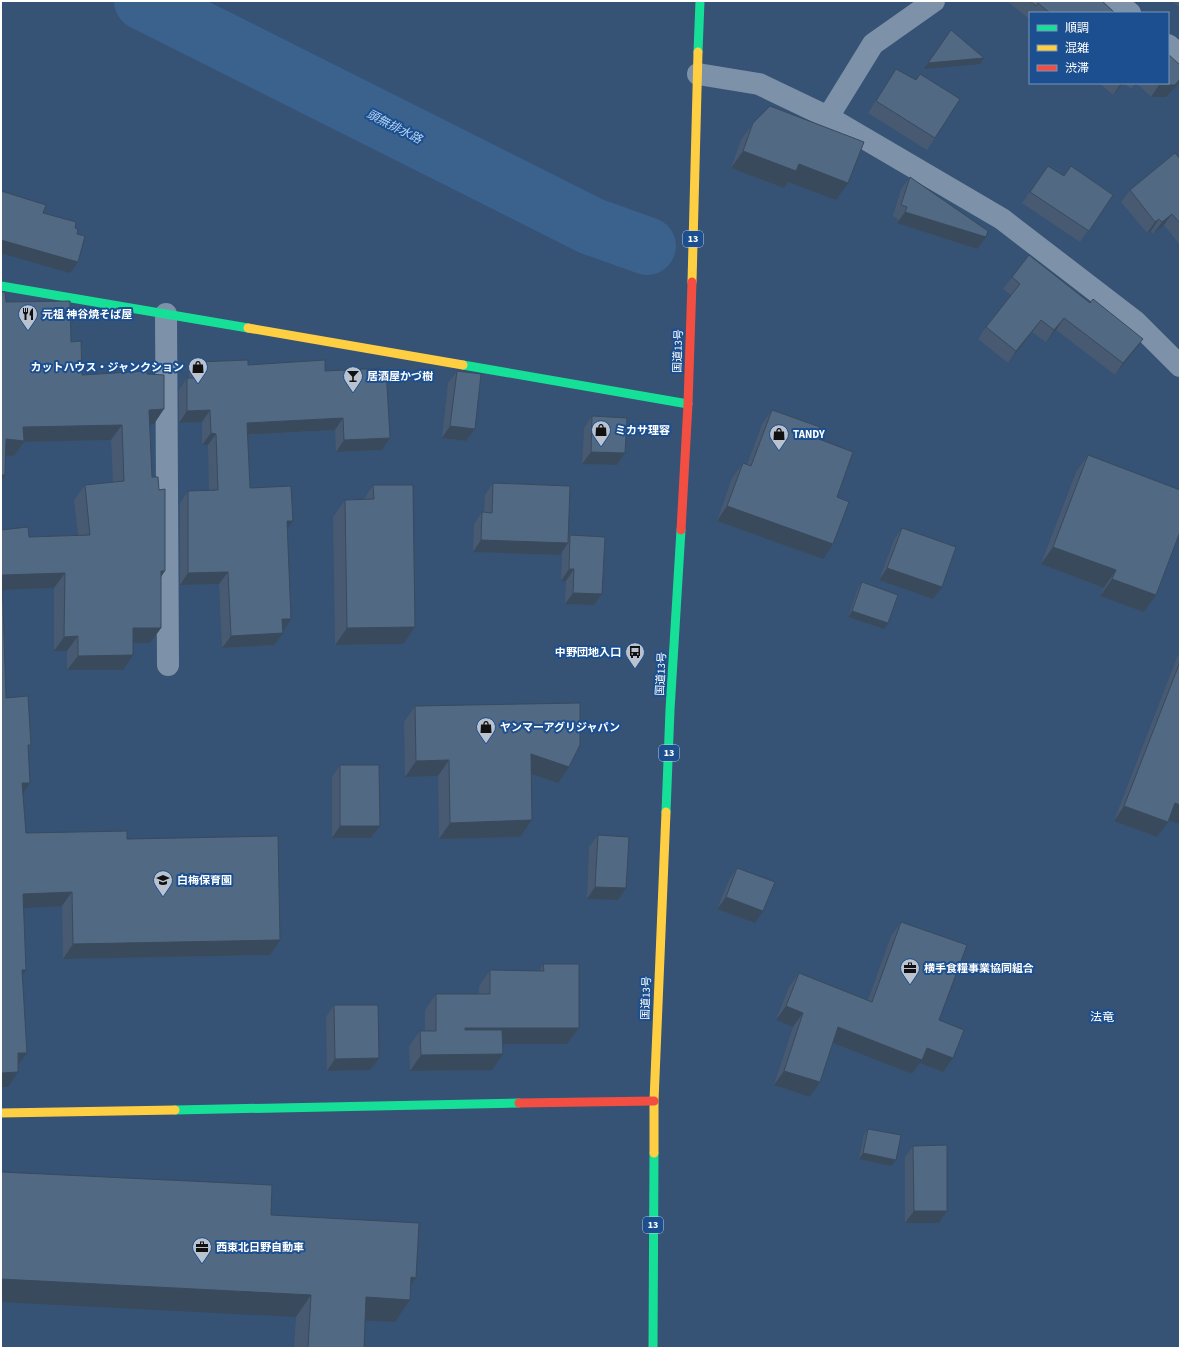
<svg xmlns="http://www.w3.org/2000/svg" width="1181" height="1349" viewBox="0 0 1181 1349" font-family="'Source Sans 3','Noto Sans JP',sans-serif">
<style>
.lines{fill:none;stroke-linecap:round;stroke-linejoin:round}
.river{stroke:#3b618d;stroke-width:58}
.street{stroke:#7d92a8;stroke-width:22}
.fast{stroke:#16e098;stroke-width:9}
.slow{stroke:#ffcf43;stroke-width:9}
.jam{stroke:#f24e42;stroke-width:9}
.wall{fill:#475a72}
.shaded-wall{fill:#394a5c}
.building{fill:#526984;stroke:#394a5c}
.labels{text-anchor:middle;dominant-baseline:central;stroke-width:4;stroke-linejoin:round;paint-order:stroke}
.shield{fill:#1b4f8f;stroke:#bbcadd;stroke-width:1}
.shield-label{font-size:10px;font-weight:bold;fill:#fff}
.poi-label{font-size:11px;font-weight:bold;fill:#fff;stroke:#1b4f8f;text-anchor:start}
.street-label{font-size:11px;fill:#fff;stroke:#1b4f8f}
.water-label{font-size:12px;font-style:italic;fill:#b5d3f5;stroke:#1b4f8f}
.neighbourhood-label{font-size:12px;fill:#fff;stroke:#1b4f8f}
</style>
<rect width="100%" height="100%" fill="#365274"/>
<g class="lines">
<path class="river" d="M143 1 591 226 647 246"/>
<g class="street">
<path d="M1115 1 1130 13"/>
<path d="M1168 45 1180 55"/>
<path d="M698 74 759 84 828 117 1002 219 1136 322 1180 366"/>
<path d="M828 117 873 44 934 1"/>
<path d="M166 314 168 665"/>
</g>
<g class="fast">
<path d="M698 52 700 1"/>
<path d="M1 286 248 328"/>
<path d="M463 365 688 404"/>
<path d="M666 812 670 710 681 530"/>
<path d="M175 1110 519 1103"/>
<path d="M653 1348 654 1153"/>
</g>
<g class="slow">
<path d="M692 282 698 52"/>
<path d="M248 328 463 365"/>
<path d="M1 1113 175 1110"/>
<path d="M654 1153V1101L666 812"/>
</g>
<g class="jam">
<path d="M681 530 688 404 692 282"/>
<path d="M519 1103 654 1101"/>
</g>
</g>
<g class="wall">
<path d="M1007 1H1102L1115 13H1030V15L1028 18Z"/>
<path d="M1172 1H1180V8Z"/>
<path d="M896 69 916 80 935 138 927 150 868 113 888 81Z"/>
<path d="M1099 83H1124L1113 95Z"/>
<path d="M1124 83H1179L1166 97H1151L1136 83 1131 89Z"/>
<path d="M753 123 836 200 788 182 784 188 731 168 741 140Z"/>
<path d="M1180 159V245L1164 225 1153 234 1151 231 1147 233 1121 202 1130 190Z"/>
<path d="M1048 166 1063 176 1071 166 1113 195 1080 242 1022 203Z"/>
<path d="M910 177 977 249 897 223 898 219 893 216 901 189Z"/>
<path d="M1012 277 1135 350 1115 375 1056 330 1046 342 1032 332 1008 363 978 339 986 327 1011 295 1003 289Z"/>
<path d="M6 302 71 342 82 375 154 424H149L152 477 161 578V628L150 643H133L123 670H67V651H54V588L3 590 6 698 31 745 28 748 30 783 23 793 26 833 127 839 270 955 63 959 62 906 24 908 22 976 18 1065 8 1087 1 530 29 537 78 535 74 500 85 485 113 482 111 440 24 442 14 456 5 455Z"/>
<path d="M197 362 325 371 390 438 382 450 336 452 335 430 247 435 250 488 287 528 283 631 274 645 222 648 219 584 180 585V503L188 491 209 490 208 445H202V422L179 423V390L187 378H189V374Z"/>
<path d="M457 371 475 429 466 441 442 438 448 383Z"/>
<path d="M772 410 816 438 837 497 823 559 717 521 732 478 743 463 747 465 762 424Z"/>
<path d="M592 416 625 453 617 465 582 464 584 428Z"/>
<path d="M1088 455 1156 595 1144 612 1100 596 1104 588 1041 564 1076 472Z"/>
<path d="M493 483 568 538 570 535 602 594 594 605 565 604 566 581H561L562 552 560 555 473 552 474 524 482 512H484L485 495Z"/>
<path d="M373 485 403 644 335 645 333 517 345 500 364 499Z"/>
<path d="M902 528 933 599 879 580 894 540Z"/>
<path d="M862 582 884 629 848 617 858 588Z"/>
<path d="M1180 653V824L1169 820 1157 837 1114 821 1177 657Z"/>
<path d="M415 706 558 783 531 774 532 820 520 837 439 839 438 776 405 777 404 722Z"/>
<path d="M340 765 380 826 371 838H332V777Z"/>
<path d="M598 835 626 888 618 900 587 899 589 847Z"/>
<path d="M737 868 755 923 717 909 729 880Z"/>
<path d="M901 922 953 1058 943 1072 920 1063 912 1074 833 1043 820 1082 810 1097 774 1085 793 1027 776 1020 789 987 799 973 868 1000 891 936Z"/>
<path d="M543 964 579 1028 567 1044H503L492 1070 410 1071 409 1046 420 1031H425V1010L436 994H479V986L490 970 539 971Z"/>
<path d="M334 1005 370 1070 327 1071 326 1017Z"/>
<path d="M868 1129 891 1166 859 1159 864 1135Z"/>
<path d="M913 1146 947 1211 939 1223H905V1157Z"/>
<path d="M271 1215 416 1278 411 1285 410 1300 395 1322 365 1320 364 1348H294L296 1317Z"/>
</g>
<g class="shaded-wall">
<path d="M984 58 980 64 924 69 928 63Z"/>
<path d="M1180 79V81L1179 83 1166 97H1151L1159 85Z"/>
<path d="M1121 83H1124L1113 95Z"/>
<path d="M743 151 799 164 848 183 836 200 788 182 784 188 731 168Z"/>
<path d="M905 212 986 237 977 249 897 223Z"/>
<path d="M1172 214 1164 225 1153 234 1162 222Z"/>
<path d="M1159 219 1151 231 1147 233 1155 222Z"/>
<path d="M1 240 78 262 70 273 1 253Z"/>
<path d="M1064 318 1056 330 1046 342 1054 330Z"/>
<path d="M1041 320 1032 332 1008 363 1016 351Z"/>
<path d="M1143 339 1135 350 1115 375 1123 363Z"/>
<path d="M164 409 154 424 138 425 149 410Z"/>
<path d="M210 410 202 422 179 423 187 411Z"/>
<path d="M343 418 335 430 239 435 247 423Z"/>
<path d="M122 425 111 440 24 442 14 456 1 455 6 439 23 427Z"/>
<path d="M450 426 475 429 466 441 442 438Z"/>
<path d="M211 433 216 434 208 445H202Z"/>
<path d="M390 438 382 450 336 452 344 440Z"/>
<path d="M591 452 625 453 617 465 582 464Z"/>
<path d="M1 475H5L1 481Z"/>
<path d="M727 506 833 544 823 559 717 521Z"/>
<path d="M287 521H293L284 533Z"/>
<path d="M481 540 568 543 560 555 473 552Z"/>
<path d="M1053 547 1116 570 1104 588 1041 564Z"/>
<path d="M887 568 942 587 933 599 879 580Z"/>
<path d="M569 569H574L566 581H561Z"/>
<path d="M161 571H165L155 586Z"/>
<path d="M228 572 219 584 180 585 188 573Z"/>
<path d="M65 573 54 588 1 590 2 575Z"/>
<path d="M1112 579 1156 595 1144 612 1100 596Z"/>
<path d="M573 593 602 594 594 605 565 604Z"/>
<path d="M852 611 888 623 884 629 848 617Z"/>
<path d="M282 619H291L283 631Z"/>
<path d="M415 627 403 644 335 645 347 628Z"/>
<path d="M133 628H161L150 643H123Z"/>
<path d="M283 633 274 645 222 648 231 636Z"/>
<path d="M78 636 67 651H54L64 637Z"/>
<path d="M133 655 123 670H67L78 656Z"/>
<path d="M531 754 569 767 558 783 519 770Z"/>
<path d="M449 760 438 776 405 777 416 761Z"/>
<path d="M22 783H30L20 798Z"/>
<path d="M1175 803 1180 805V824L1165 819Z"/>
<path d="M1124 806 1168 822 1157 837 1114 821Z"/>
<path d="M532 820 520 837 439 839 450 823Z"/>
<path d="M340 826H380L371 838H332Z"/>
<path d="M595 887 626 888 618 900 587 899Z"/>
<path d="M72 892 62 906 13 909 23 894Z"/>
<path d="M726 897 763 911 755 923 717 909Z"/>
<path d="M280 940 270 955 63 959 73 944Z"/>
<path d="M22 970H26L16 985Z"/>
<path d="M786 1006 803 1013 793 1027 776 1020Z"/>
<path d="M838 1027 927 1048 953 1058 943 1072 920 1063 912 1074 828 1041Z"/>
<path d="M465 1028H579L567 1044H454Z"/>
<path d="M18 1053H27L16 1068Z"/>
<path d="M503 1054 492 1070 410 1071 421 1055Z"/>
<path d="M379 1058 370 1070 327 1071 335 1059Z"/>
<path d="M784 1071 820 1082 810 1097 774 1085Z"/>
<path d="M18 1072 8 1087H1V1073Z"/>
<path d="M863 1153 896 1160 891 1166 859 1159Z"/>
<path d="M914 1211H947L939 1223H905Z"/>
<path d="M411 1277 416 1278 401 1299 410 1300 395 1322 351 1320 366 1297Z"/>
<path d="M1 1279 311 1295 296 1317 1 1302Z"/>
</g>
<g class="building">
<path d="M1030 1H1102L1115 13H1050L1038 3 1036 6Z"/>
<path d="M951 30 984 58 928 63Z"/>
<path d="M1168 54 1180 65V79L1175 85H1159L1158 83H1168Z"/>
<path d="M896 69 916 80 920 74 960 99 935 138 876 101Z"/>
<path d="M770 106 864 142 848 183 799 164 796 171 743 151 753 123Z"/>
<path d="M1175 153 1180 159V223L1172 214 1162 222 1159 219 1155 222 1130 190Z"/>
<path d="M1048 166 1064 176 1071 166 1113 195 1089 231 1030 192Z"/>
<path d="M910 177 988 231 986 237 905 212 907 207 901 205Z"/>
<path d="M1 191 46 205 43 213 76 222 75 228 78 229 77 234 85 236 78 262 1 240Z"/>
<path d="M1029 255 1090 303 1093 299 1143 339 1123 363 1064 318 1054 330 1041 320 1016 351 986 327 1020 284 1012 277Z"/>
<path d="M1 292H5L6 302 70 301 71 342 81 341 82 375 147 371V374L164 375V409L149 410 152 477H158L159 490 165 489V571H161V628H133V655L78 656V636L64 637 65 573 2 575 6 698 28 696 31 745H28L30 783H22L26 833 127 831V839L278 836 280 940 73 944 72 892 23 894 26 970H22L27 1053H18V1072L1 1073V530L28 527 29 537 90 535 85 485 124 481 122 425 23 427 24 441 6 439 5 475H1Z"/>
<path d="M248 360V365L325 360V371L386 368 390 438 344 440 343 418 247 423 250 488 291 486 293 521H287L291 619H282L283 633 231 636 228 572 188 573V491L218 490 216 434 211 433 210 410 187 411V378H198L197 362Z"/>
<path d="M457 371 481 374 475 429 450 426Z"/>
<path d="M772 410 820 427 816 438 853 452 837 497 849 502 833 544 727 506 743 463 751 466Z"/>
<path d="M592 416 627 418 625 453 591 452Z"/>
<path d="M1088 455 1180 490V532L1156 595 1112 579 1116 570 1053 547Z"/>
<path d="M493 483 570 486 568 543 481 540 482 512 492 513Z"/>
<path d="M373 485H413L415 627 347 628 345 500 374 499Z"/>
<path d="M902 528 956 547 942 587 887 568Z"/>
<path d="M570 535 605 537 602 594 573 593 574 569H569Z"/>
<path d="M862 582 898 595 888 623 852 611Z"/>
<path d="M1180 662V805L1175 803 1168 822 1124 806Z"/>
<path d="M580 703V745L569 767 531 754 532 820 450 823 449 760 416 761 415 706Z"/>
<path d="M340 765H379L380 826H340Z"/>
<path d="M598 835 629 837 626 888 595 887Z"/>
<path d="M737 868 775 882 763 911 726 897Z"/>
<path d="M901 922 967 945 939 1020 964 1030 953 1058 927 1048 922 1060 838 1027 820 1082 784 1071 803 1013 786 1006 799 973 872 1002Z"/>
<path d="M543 964H579V1028H465V1030H502L503 1054 421 1055 420 1031H436V994H490V970L544 971Z"/>
<path d="M334 1005H378L379 1058 335 1059Z"/>
<path d="M868 1129 901 1135 896 1160 863 1153Z"/>
<path d="M947 1145V1211H914L913 1146Z"/>
<path d="M1 1172 272 1185 271 1215 419 1223 416 1278 411 1277 410 1300 366 1297 364 1348H308L311 1295 1 1279Z"/>
</g>
<defs>
<g id="restaurant-pin" transform="scale(1)"><path d="M0 17L-7.5 6A9.5 9.5 0 1 1 7.5 6Z" fill="#b9c2ce" stroke="#1b4f8f"/><path d="M-5-6h1v4h1v-4h1v4h1v-4h1v5L-1.5 .5V6h-2V.5L-5-1ZM5-6V6H3V1.5H1.5Q1.5-4 5-6Z" fill="#111"/></g>
<g id="shop-pin" transform="scale(1)"><path d="M0 17L-7.5 6A9.5 9.5 0 1 1 7.5 6Z" fill="#b9c2ce" stroke="#1b4f8f"/><path d="M-5-2.5h2.3a2.7 3.5 0 0 1 5.4 0H5L5.5 6h-11ZM-1.5-2.5h3a1.5 2.3 0 0 0-3 0Z" fill="#111"/></g>
<g id="bar-pin" transform="scale(1)"><path d="M0 17L-7.5 6A9.5 9.5 0 1 1 7.5 6Z" fill="#b9c2ce" stroke="#1b4f8f"/><path d="M-6-5H6L.8 .8V4.5H3.5V6h-7V4.5H-.8V.8Z" fill="#111"/></g>
<g id="bus-pin" transform="scale(1)"><path d="M0 17L-7.5 6A9.5 9.5 0 1 1 7.5 6Z" fill="#b9c2ce" stroke="#1b4f8f"/><path d="M-5-6H5V4H4V6H2V4H-2V6H-4V4H-5ZM-3.5-4V0h7V-4ZM-3.5 1.2v1.5H-2V1.2ZM2 1.2v1.5H3.5V1.2Z" fill="#111"/></g>
<g id="school-pin" transform="scale(1)"><path d="M0 17L-7.5 6A9.5 9.5 0 1 1 7.5 6Z" fill="#b9c2ce" stroke="#1b4f8f"/><path d="M0-5L7-2L0 1L-7-2ZM-4 1L0 2.5L4 1V4Q0 6-4 4Z" fill="#111"/></g>
<g id="office-pin" transform="scale(1)"><path d="M0 17L-7.5 6A9.5 9.5 0 1 1 7.5 6Z" fill="#b9c2ce" stroke="#1b4f8f"/><path d="M-6-3h4V-5.5h4V-3h4V5H-6ZM-1-4.5V-3h2v-1.5ZM-6 0V1H6V0Z" fill="#111"/></g>
</defs>
<g fill-rule="evenodd">
<use href="#restaurant-pin" x="28" y="314"/>
<use href="#shop-pin" x="198" y="367"/>
<use href="#bar-pin" x="353" y="376"/>
<use href="#shop-pin" x="601" y="430"/>
<use href="#shop-pin" x="779" y="434"/>
<use href="#bus-pin" x="635" y="652"/>
<use href="#shop-pin" x="486" y="727"/>
<use href="#school-pin" x="163" y="880"/>
<use href="#office-pin" x="910" y="968"/>
<use href="#office-pin" x="202" y="1247"/>
</g>
<g class="labels">
<g class="shield">
<rect x="683" y="231" width="20" height="16" rx="3"/>
<rect x="659" y="745" width="20" height="16" rx="3"/>
<rect x="643" y="1217" width="20" height="16" rx="3"/>
</g>
<g class="shield-label">
<text x="693" y="239">13</text>
<text x="669" y="753">13</text>
<text x="653" y="1225">13</text>
</g>
<g class="poi-label">
<text x="42" y="314">元祖 神谷焼そば屋</text>
<text x="184" y="367" text-anchor="end">カットハウス・ジャンクション</text>
<text x="367" y="376">居酒屋かづ樹</text>
<text x="615" y="430">ミカサ理容</text>
<text x="793" y="434">TANDY</text>
<text x="621" y="652" text-anchor="end">中野団地入口</text>
<text x="500" y="727">ヤンマーアグリジャパン</text>
<text x="177" y="880">白梅保育園</text>
<text x="924" y="968">横手食糧事業協同組合</text>
<text x="216" y="1247">西東北日野自動車</text>
</g>
<g class="street-label">
<text transform="translate(678 351) rotate(-88)">国道13号</text>
<text transform="translate(661 674) rotate(-87)">国道13号</text>
<text transform="translate(646 998) rotate(-88)">国道13号</text>
</g>
<g class="water-label">
<text transform="translate(394 127) rotate(27)">頭無排水路</text>
</g>
<g class="neighbourhood-label">
<text x="1102" y="1017">法竜</text>
</g>
</g>
<rect width="1181" height="1349" fill="none" stroke="#ffffff" stroke-width="4"/>
<rect x="1029" y="12" width="140" height="72" fill="#1b4f8f" stroke="#7695bc"/>
<rect x="1037" y="25" width="20" height="6" fill="#16e098" stroke="#7695bc"/>
<text x="1065" y="32" font-size="12" fill="#ffffff">順調</text>
<rect x="1037" y="45" width="20" height="6" fill="#ffcf43" stroke="#7695bc"/>
<text x="1065" y="52" font-size="12" fill="#ffffff">混雑</text>
<rect x="1037" y="65" width="20" height="6" fill="#f24e42" stroke="#7695bc"/>
<text x="1065" y="72" font-size="12" fill="#ffffff">渋滞</text>
</svg>
